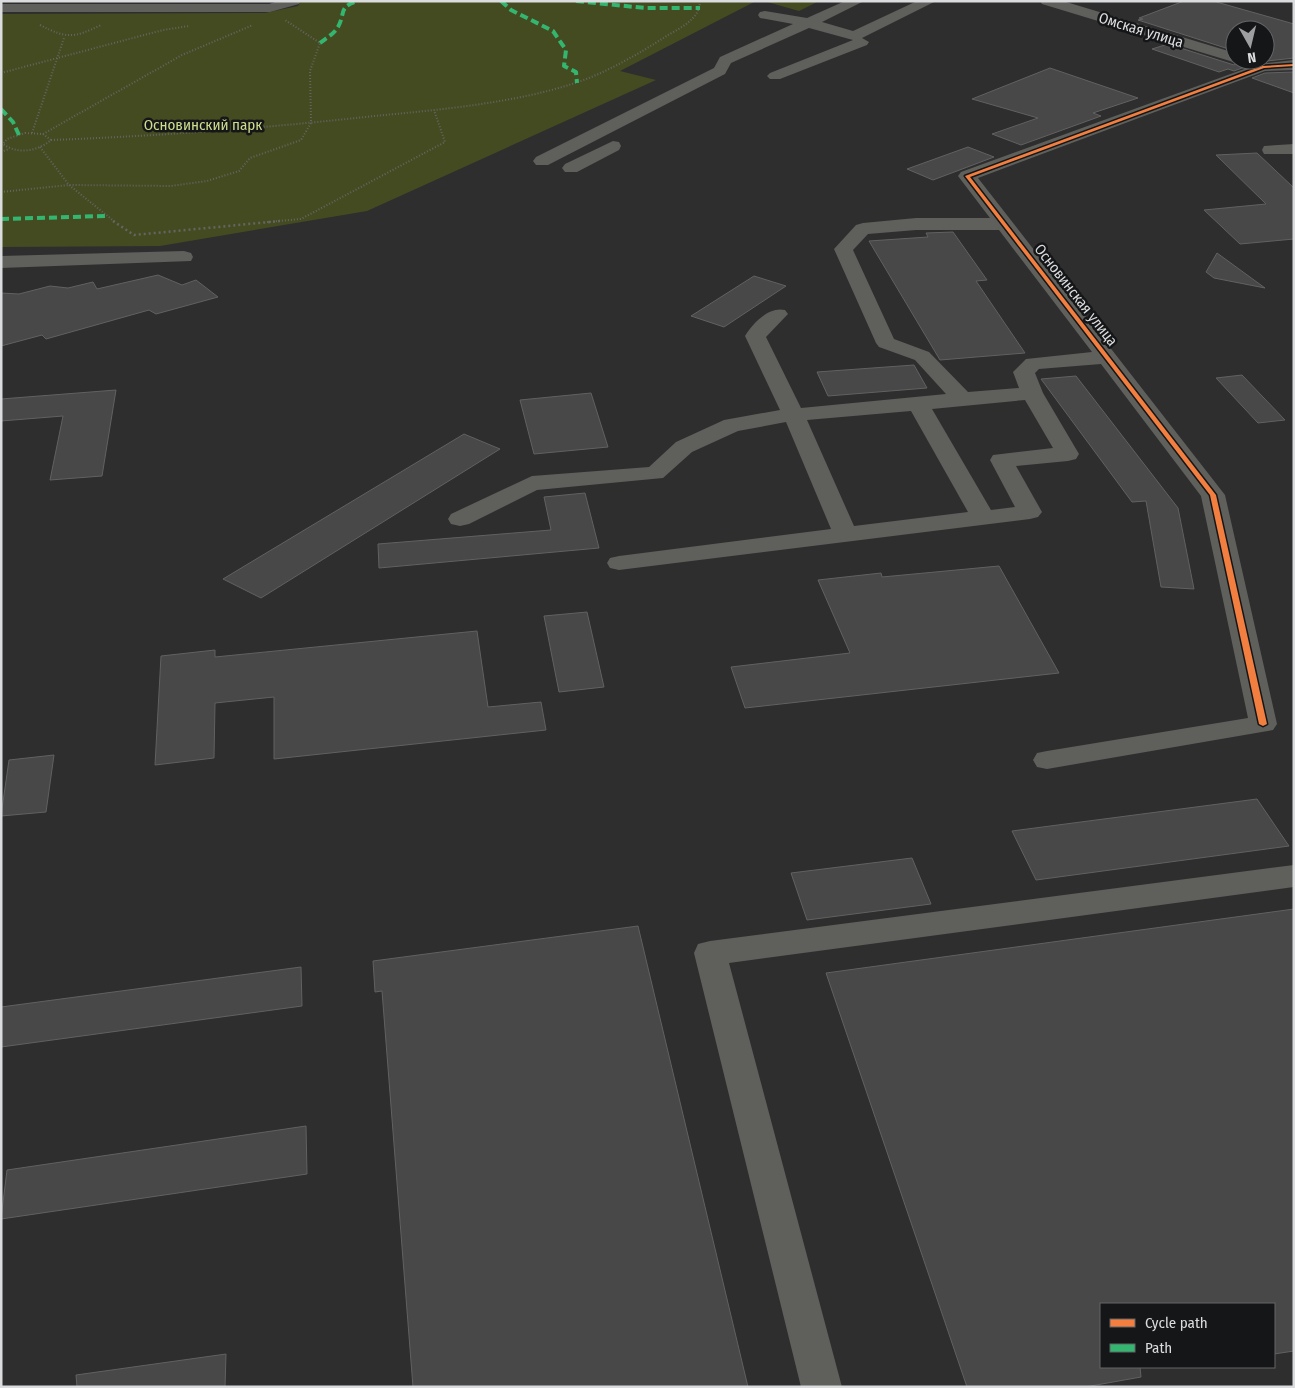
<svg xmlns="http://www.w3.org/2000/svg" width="1295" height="1388" viewBox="0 0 1295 1388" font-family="'Fira Sans Condensed',sans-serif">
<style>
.green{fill:#454b21}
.building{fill:#484849;stroke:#616162}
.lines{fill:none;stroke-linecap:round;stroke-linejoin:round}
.path-far1{stroke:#646562;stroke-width:2;stroke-dasharray:1 2;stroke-linecap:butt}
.path{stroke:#646562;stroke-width:2.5;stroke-dasharray:2 3;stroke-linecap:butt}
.minor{fill:#5f605b;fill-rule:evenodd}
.quiet{stroke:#33b770;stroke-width:4;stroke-dasharray:8 4;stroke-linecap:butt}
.cycleway-casing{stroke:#151617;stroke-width:3}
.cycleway{fill:#f27e40;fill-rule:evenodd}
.labels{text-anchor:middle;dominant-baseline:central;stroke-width:5;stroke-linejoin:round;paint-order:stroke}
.far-street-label{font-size:15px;fill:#dbdcde;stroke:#151617}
.far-park-label{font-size:15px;fill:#cedc8d;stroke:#151617}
</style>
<rect width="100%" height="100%" fill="#2e2e2f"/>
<g class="green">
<path d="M301 1H756L620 71 656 80 367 211 160 246 1 247V14L265 13 298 6Z"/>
<path d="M764 1H819L799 11Z"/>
</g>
<g class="building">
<path d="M1184 1H1213L1294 24V58L1258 62 1234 71 1228 69 1219 72 1152 49 1168 44 1234 65 1243 60H1265V30H1235V51L1138 20 1143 19 1139 18Z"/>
<path d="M1050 68 1138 98 1093 113 1101 116 1021 145 992 134 1038 118 972 99Z"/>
<path d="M1294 72V93L1252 78 1265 73Z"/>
<path d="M968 147 994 157 933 180 907 169Z"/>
<path d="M1257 153 1294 188V239L1240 244 1204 210 1266 204 1216 155Z"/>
<path d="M953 232 987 280 976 281 1025 353 940 360 869 241 928 237 926 233Z"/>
<path d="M1217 253 1265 288 1214 278 1206 272Z"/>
<path d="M158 275 182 285 196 280 218 297 156 314 149 310 46 339 42 335 1 346V293L19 294 50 286 68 288 93 282 97 289Z"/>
<path d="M754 276 786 286 724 327 691 316Z"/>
<path d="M914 365 927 388 828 396 817 372Z"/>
<path d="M1242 375 1285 420 1258 423 1216 378Z"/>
<path d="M1076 376 1178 508 1194 589 1161 587 1146 501 1132 502 1041 379Z"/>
<path d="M116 390 102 476 50 480 63 416 1 421V399Z"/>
<path d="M591 393 608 447 534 454 520 400Z"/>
<path d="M464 434 500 449 261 598 223 579Z"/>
<path d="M585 493 599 548 379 568 378 544 551 530 544 497Z"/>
<path d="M999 566 1059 673 745 708 731 667 850 653 818 580 881 573 882 577Z"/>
<path d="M587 612 604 687 559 692 544 616Z"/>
<path d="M477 631 488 707 541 702 546 730 274 759V697L215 703 214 758 155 765 161 656 215 650V657Z"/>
<path d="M54 755 46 812 1 816 9 760Z"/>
<path d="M1257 799 1289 846 1036 880 1012 831Z"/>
<path d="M912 858 931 904 807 920 791 873Z"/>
<path d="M1294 909V1351L1274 1354V1304H1101V1367H1140L1141 1377 1085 1387H967L826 973Z"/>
<path d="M638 926 748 1387H413L382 991 375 992 373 961Z"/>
<path d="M301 967 302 1006 1 1047V1007Z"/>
<path d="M306 1126 307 1174 1 1219 7 1170Z"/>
<path d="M226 1354 225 1387H77L76 1375Z"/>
</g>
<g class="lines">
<g class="path-far1">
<path d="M40 25C67 39 74 38 101 25"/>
<path d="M1 73 163 30 189 26"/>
<path d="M25 133 43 134 51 140C38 151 18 155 3 144L7 139Z"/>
<path d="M32 133 64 38"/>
<path d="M43 134 182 55 253 25"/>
<path d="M51 140C159 136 267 128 374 116 438 110 515 103 575 83 604 74 640 53 665 37 679 28 700 20 700 1"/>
<path d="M40 147 69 185 115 222"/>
<path d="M1 152 9 149"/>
<path d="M1 192 69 185 171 186 207 181 239 171 250 158 301 140 311 123 310 71 320 43 285 20"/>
<path d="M267 222 301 219 445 142 434 110"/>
</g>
<path class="path" d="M113 221 134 235 280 221"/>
<g class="minor">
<path d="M278 1H301L299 4 270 12H1V4H269Z"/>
<path d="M845 1H864L822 22 853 31 917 1H936L862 38 869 42 867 45 780 79H770L767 76 770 73 853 40 809 28 731 63 725 74 548 165H536L533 161 536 157 714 68 720 57 793 24 760 18 758 15 760 12 765 11 807 18Z"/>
<path d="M1040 1H1063L1235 53V60H1241L1235 63 1230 61 1042 4Z"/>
<path d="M1294 60V70L1265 71 978 178 1225 495 1277 724 1273 730 1047 769 1037 767 1033 760 1037 753 1047 751 1248 718 1201 496 1101 364 1039 369 1035 373 1043 393 1079 454 1076 459 1068 461 1016 466 1042 512 1038 517 1030 519 619 570 610 568 607 563 610 558 619 556 831 529 786 422 738 431 692 452 663 478 537 490 469 524 460 526 451 524 448 519 451 514 532 476 649 467 676 442 724 420 780 410 745 336C753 323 769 306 785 310L788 314 766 337 801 408 946 394 915 360 879 347 876 343 834 249 856 225 863 223 916 218H990L958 176 961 172 1258 64ZM916 230H999L1092 352 1026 359 1013 372 1019 388 968 392 929 352 894 339 853 250 868 234ZM1025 400 1053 448 993 455 990 460 1015 507 991 510 932 409ZM911 411 968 512 854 526 807 420Z"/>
<path d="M613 141 619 142 621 146 619 150 577 172H565L562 168 565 164Z"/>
<path d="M1294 144V154H1264L1262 150 1264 146Z"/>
<path d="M184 251 191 253 193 257 191 261 1 268V256Z"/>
<path d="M1294 865V887L729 963 842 1387H801L694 953 698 944 710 941Z"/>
</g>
<g class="quiet">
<path d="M501 1 511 10 553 31 566 50 564 66 576 72 577 83"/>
<path d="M576 1 645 8H700"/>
<path d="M320 43C326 38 334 34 338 27 346 12 338 7 358 1"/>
<path d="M1 109 13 122 19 135"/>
<path d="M1 219 106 216"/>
</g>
<g class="cycleway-casing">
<path id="cycleway" d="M1294 64V66L1264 68 970 177 1216 495 1267 724 1263 726 1259 724 1210 495 965 176 1262 66Z"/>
</g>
<use href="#cycleway" class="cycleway"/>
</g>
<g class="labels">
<g class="far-street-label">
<text transform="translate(1141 30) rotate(17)">Омская улица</text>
<text transform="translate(1076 295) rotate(52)">Основинская улица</text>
</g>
<g class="far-park-label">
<text x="203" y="125">Основинский парк</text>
</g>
</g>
<rect width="1295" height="1388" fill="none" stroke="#dbdcde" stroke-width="5"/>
<rect x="1100" y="1303" width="175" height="65" fill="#151617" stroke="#646567"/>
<rect x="1110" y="1319" width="25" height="8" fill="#f27e40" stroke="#646567"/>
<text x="1145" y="1328" font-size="15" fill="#dbdcde">Cycle path</text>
<rect x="1110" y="1344" width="25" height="8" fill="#33b770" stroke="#646567"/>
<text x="1145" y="1353" font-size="15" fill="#dbdcde">Path</text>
<g transform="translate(1250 45) rotate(172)"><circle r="24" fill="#151617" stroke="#646567"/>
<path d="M0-4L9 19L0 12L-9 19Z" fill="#9e9fa1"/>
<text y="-8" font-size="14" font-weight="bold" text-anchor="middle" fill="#dbdcde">N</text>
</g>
</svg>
